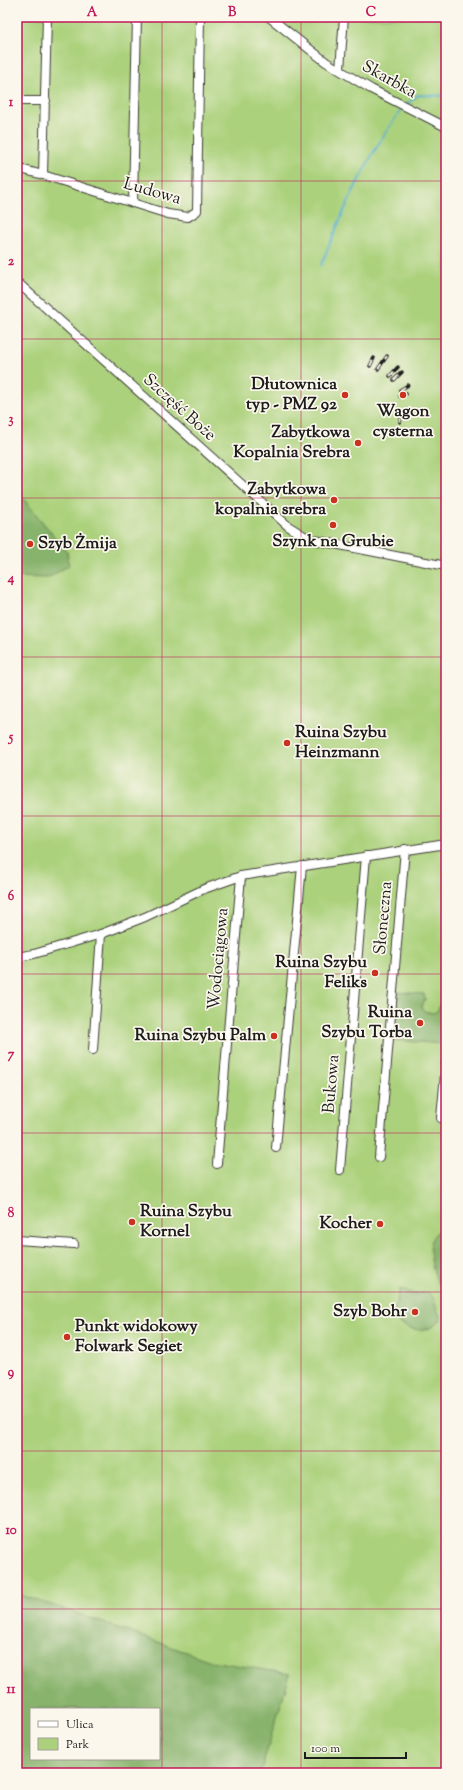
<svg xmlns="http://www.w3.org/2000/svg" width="463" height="1790" viewBox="0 0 463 1790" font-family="'Sorts Mill Goudy',serif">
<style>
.green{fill:#abd17c;stroke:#64764c;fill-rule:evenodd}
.forest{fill:#88b36c;stroke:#526844;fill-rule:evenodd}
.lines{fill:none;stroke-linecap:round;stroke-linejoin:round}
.stream{stroke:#54afd2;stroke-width:2}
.minor-casing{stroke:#3c3a35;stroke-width:10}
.minor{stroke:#fff;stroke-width:8}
.rail-casing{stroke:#1c1c1c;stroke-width:3.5}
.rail{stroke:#fbf7ec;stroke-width:2;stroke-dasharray:6;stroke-linecap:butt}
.grid{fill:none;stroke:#c2185b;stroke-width:1;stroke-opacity:0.55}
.poi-dot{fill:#c8321e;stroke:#fbf7ec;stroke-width:1.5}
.labels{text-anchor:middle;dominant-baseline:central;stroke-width:3.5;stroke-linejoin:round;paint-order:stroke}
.street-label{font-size:17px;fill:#1c1c1c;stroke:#fbf7ec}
.poi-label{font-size:17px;font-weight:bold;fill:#1c1c1c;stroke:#fbf7ec;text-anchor:end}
.neatline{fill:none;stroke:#c2185b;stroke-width:1.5}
.grid-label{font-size:13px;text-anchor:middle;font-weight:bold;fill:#c2185b}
</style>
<rect width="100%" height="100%" fill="#fbf7ec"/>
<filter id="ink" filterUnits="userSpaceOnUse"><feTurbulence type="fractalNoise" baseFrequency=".025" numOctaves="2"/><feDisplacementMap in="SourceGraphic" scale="8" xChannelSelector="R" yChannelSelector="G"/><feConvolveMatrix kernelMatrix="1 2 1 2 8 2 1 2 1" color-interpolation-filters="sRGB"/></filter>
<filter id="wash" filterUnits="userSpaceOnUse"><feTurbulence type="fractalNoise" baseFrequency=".012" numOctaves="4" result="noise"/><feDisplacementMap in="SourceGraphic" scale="16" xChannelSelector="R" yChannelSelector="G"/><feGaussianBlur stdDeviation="0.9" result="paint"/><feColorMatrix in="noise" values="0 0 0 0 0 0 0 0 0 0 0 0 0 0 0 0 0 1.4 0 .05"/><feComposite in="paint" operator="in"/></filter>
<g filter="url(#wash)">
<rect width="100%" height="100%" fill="#f0e2c4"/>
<path class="green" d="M17 17H446V1773H17ZM31 1709H159V1759H31Z"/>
<g class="forest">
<path d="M17 491 67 552 69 565 48 578 17 577Z"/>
<path d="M396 992 424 994 425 1000 421 1007 424 1011 434 1013 438 1010 440 1004 446 1005 444 1044 392 1040Z"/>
<path d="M446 1224V1285H440C433 1276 428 1252 431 1241 433 1235 441 1228 446 1224Z"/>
<path d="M400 1289 414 1294 428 1292 434 1299C435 1307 439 1312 441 1319 428 1337 405 1330 392 1317Z"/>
<path d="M17 1594 70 1611 211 1661 290 1674 260 1773H17ZM31 1709H159V1759H31Z"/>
</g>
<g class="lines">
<g class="stream">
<path d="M407 104 418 95 446 96"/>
<path d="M321 265C343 211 366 158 401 110"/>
</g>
</g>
</g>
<g filter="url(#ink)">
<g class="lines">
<g class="minor-casing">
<g id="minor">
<path d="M269 17 326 62 371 89 446 127"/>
<path d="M340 69 344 17"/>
<path d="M17 101H46"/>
<path d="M17 168 43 175 168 214 188 217 197 211 200 17"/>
<path d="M43 175 47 17"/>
<path d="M133 203 137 17"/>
<path d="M17 282 288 526 309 539 446 566"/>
<path d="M17 957 34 954 101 934 145 917 204 889 241 876 446 844"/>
<path d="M93 1050 101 934"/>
<path d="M441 1118 446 1063"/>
<path d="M276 1148 302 866"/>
<path d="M379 1157 405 849"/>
<path d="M217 1164 241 876"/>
<path d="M340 1170 366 856"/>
<path d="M17 1240 74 1244"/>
</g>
</g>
<use href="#minor" class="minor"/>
<g class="rail-casing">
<g id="rail">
<path d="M370 366 374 358"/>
<path d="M378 369 387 356"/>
<path d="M390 376 398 367"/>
<path d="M394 380 402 372"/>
<path d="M400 390 408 385"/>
<path d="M400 396 406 394"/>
<path d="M400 422 401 418"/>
</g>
</g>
<use href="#rail" class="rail"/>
</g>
</g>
<path class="grid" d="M162 17V1773M301 17V1773M17 181H446M17 339H446M17 498H446M17 657H446M17 816H446M17 974H446M17 1133H446M17 1292H446M17 1451H446M17 1609H446"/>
<g class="poi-dot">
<circle cx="345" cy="395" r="4"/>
<circle cx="403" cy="395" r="4"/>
<circle cx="358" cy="443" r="4"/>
<circle cx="334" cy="500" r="4"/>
<circle cx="333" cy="525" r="4"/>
<circle cx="30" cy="544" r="4"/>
<circle cx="287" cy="743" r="4"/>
<circle cx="375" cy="973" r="4"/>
<circle cx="420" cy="1023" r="4"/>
<circle cx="274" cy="1036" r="4"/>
<circle cx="132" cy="1222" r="4"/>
<circle cx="380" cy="1224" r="4"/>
<circle cx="415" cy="1312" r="4"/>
<circle cx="67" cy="1337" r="4"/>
</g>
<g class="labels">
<g class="street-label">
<text transform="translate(389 80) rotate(29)">Skarbka</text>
<text transform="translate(152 192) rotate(16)">Ludowa</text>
<text transform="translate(179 408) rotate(42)">Szczęść Boże</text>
<text transform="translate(384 918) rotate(-85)">Słoneczna</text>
<text transform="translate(219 959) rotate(-85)">Wodociągowa</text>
<text transform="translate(332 1084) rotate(-85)">Bukowa</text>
</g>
<g class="poi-label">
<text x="337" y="385">Dłutownica<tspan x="337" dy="20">typ - PMZ 92</tspan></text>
<text x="403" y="412" text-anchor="middle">Wagon<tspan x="403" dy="20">cysterna</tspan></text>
<text x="350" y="433">Zabytkowa<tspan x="350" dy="20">Kopalnia Srebra</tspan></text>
<text x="326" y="490">Zabytkowa<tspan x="326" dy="20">kopalnia srebra</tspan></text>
<text x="333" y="542" text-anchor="middle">Szynk na Grubie</text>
<text x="38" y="544" text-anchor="start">Szyb Żmija</text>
<text x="295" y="733" text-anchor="start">Ruina Szybu<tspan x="295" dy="20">Heinzmann</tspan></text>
<text x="367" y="963">Ruina Szybu<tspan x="367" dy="20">Feliks</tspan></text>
<text x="412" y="1013">Ruina<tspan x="412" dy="20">Szybu Torba</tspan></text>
<text x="266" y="1036">Ruina Szybu Palm</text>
<text x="140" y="1212" text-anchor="start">Ruina Szybu<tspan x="140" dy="20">Kornel</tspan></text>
<text x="372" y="1224">Kocher</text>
<text x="407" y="1312">Szyb Bohr</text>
<text x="75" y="1327" text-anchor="start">Punkt widokowy<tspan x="75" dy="20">Folwark Segiet</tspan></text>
</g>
</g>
<rect width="463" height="1790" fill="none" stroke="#fbf7ec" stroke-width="44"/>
<rect x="30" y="1708" width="130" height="52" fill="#fbf7ec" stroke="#a29f99"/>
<rect x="38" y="1721" width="20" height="6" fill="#ffffff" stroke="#a29f99"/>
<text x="66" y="1728" font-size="12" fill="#1c1c1c">Ulica</text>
<rect x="38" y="1738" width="20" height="12" fill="#abd17c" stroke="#a29f99"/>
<text x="66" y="1748" font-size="12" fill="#1c1c1c">Park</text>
<path d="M305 1752v6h101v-6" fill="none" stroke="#1c1c1c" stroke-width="2"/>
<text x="311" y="1752" font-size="12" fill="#1c1c1c" stroke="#fbf7ec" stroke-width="3" paint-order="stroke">100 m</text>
<rect x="22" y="22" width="419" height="1746" class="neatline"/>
<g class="grid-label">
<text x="92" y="16">A</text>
<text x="232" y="16">B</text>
<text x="371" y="16">C</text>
<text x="11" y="106">1</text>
<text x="11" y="265">2</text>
<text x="11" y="423">3</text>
<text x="11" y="582">4</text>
<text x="11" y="741">5</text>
<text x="11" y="900">6</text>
<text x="11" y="1058">7</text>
<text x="11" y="1217">8</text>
<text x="11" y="1376">9</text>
<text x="11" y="1534">10</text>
<text x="11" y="1693">11</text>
</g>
</svg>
